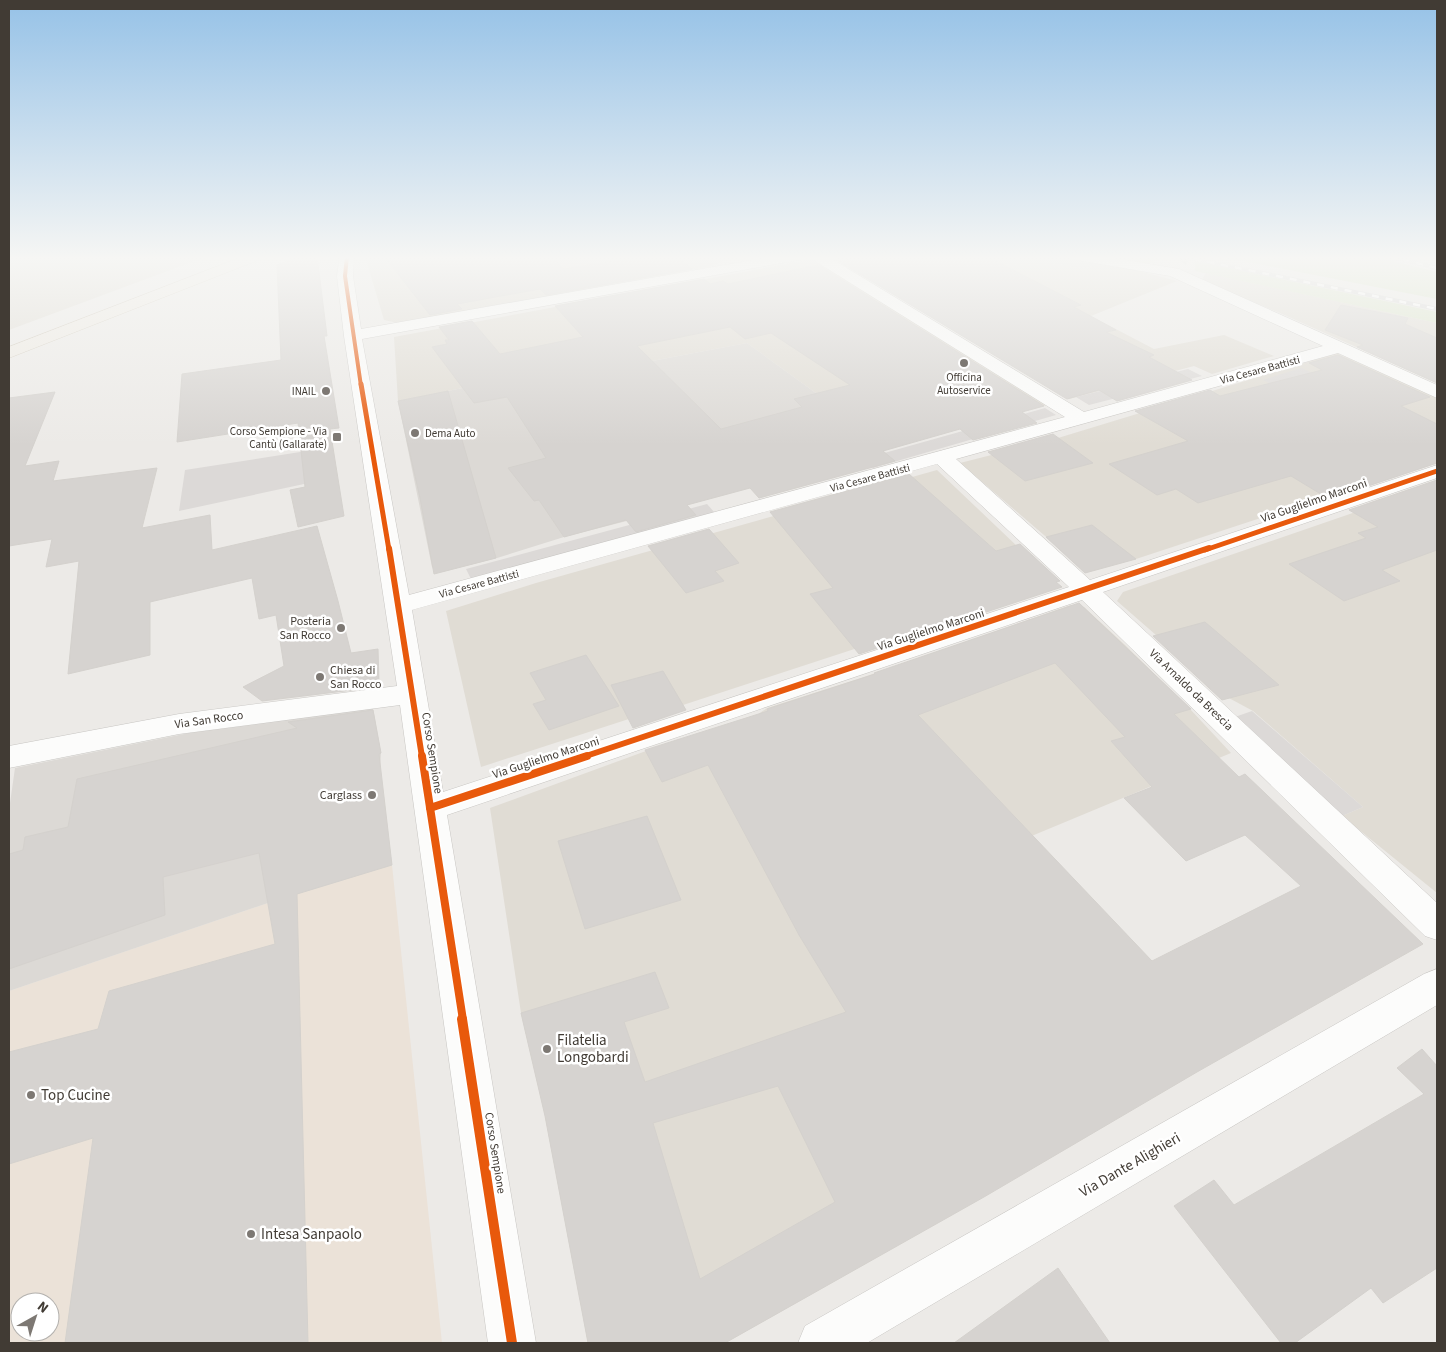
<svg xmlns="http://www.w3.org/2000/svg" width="1446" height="1352" viewBox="0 0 1446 1352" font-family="'Source Sans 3',sans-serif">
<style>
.residential{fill:#e0dcd4}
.commercial{fill:#ebe2d8;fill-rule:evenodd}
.industrial{fill:#dcd9d5}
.green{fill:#dae4c9}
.parking{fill:#dcd9d7}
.building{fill:#d6d3d0;stroke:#d4d1cd;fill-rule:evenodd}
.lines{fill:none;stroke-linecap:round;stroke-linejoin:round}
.minor-tunnel{stroke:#cac7c3;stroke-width:17;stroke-dasharray:17 8;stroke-linecap:butt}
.minor-casing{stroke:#c8c6c3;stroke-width:1}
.major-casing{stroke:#cdc5b6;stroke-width:1}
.minor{fill:#fcfcfb;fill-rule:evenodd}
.major{fill:#eeeae3;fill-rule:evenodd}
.rail-casing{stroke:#d8d7d7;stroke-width:4}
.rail{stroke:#fff;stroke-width:2.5;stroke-dasharray:7;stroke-linecap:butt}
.cycleway-far4-casing{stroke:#fff;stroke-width:5.5}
.cycleway-far3-casing{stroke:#fff;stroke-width:8}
.cycleway-far2-casing{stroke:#fff;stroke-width:9}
.cycleway-far1-casing{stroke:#fff;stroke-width:11}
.cycleway-casing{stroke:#fff;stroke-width:13}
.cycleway-far4{stroke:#e8590c;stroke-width:4}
.cycleway-far3{stroke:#e8590c;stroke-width:5}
.cycleway-far2{stroke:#e8590c;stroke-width:6}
.cycleway-far1{stroke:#e8590c;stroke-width:8}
.cycleway{stroke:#e8590c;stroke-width:10}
.poi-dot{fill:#7d7873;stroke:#fff;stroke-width:2}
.labels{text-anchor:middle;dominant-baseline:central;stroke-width:5;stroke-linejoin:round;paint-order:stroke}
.far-street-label{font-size:11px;fill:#413b34;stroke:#fff}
.far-poi-label{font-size:11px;fill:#413b34;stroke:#fff;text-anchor:end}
.street-label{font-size:12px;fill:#413b34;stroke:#fff}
.poi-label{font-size:12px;fill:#413b34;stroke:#fff;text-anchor:end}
.near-poi-label{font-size:15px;fill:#413b34;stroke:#fff;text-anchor:start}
.near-street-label{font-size:15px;fill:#413b34;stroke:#fff}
</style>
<rect width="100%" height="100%" fill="#eceae7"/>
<g class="residential">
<path d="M9 256H208L9 330Z"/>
<path d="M365 256H749L726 260 712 266 398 323 384 320Z"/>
<path d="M833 256H1019L1083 269 1105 262 1177 281 1091 316 1154 349 1224 335 1274 356 1212 374 1194 366 1069 399Z"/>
<path d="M808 260 821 263 1047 405 931 437 873 392 831 404 747 343 652 361 643 352 398 401 394 337Z"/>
<path d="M1206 273 1437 323V383L1280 313 1201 281Z"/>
<path d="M1337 353 1437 398V460L1136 559 1087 572 960 463 1058 438Z"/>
<path d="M937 470 1056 583 683 705 635 717 481 767 446 611 536 583Z"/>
<path d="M1437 484V893L1342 816 1363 807 1253 711 1227 697 1117 601 1123 592Z"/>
<path d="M1071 605 1084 607 1124 644 1190 709 1231 753 1003 848 871 1004 985 1196 725 1343H588L545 1116 521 1013 490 808 646 751 757 715 767 708 861 678Z"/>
</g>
<path class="commercial" d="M392 865 442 1343H9V991L268 903ZM20 1302H50V1332H20Z"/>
<g class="industrial">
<path d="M747 343 831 404 873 392 931 437 662 512 564 537 497 558 442 572 432 567 398 401 643 352 652 361Z"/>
<path d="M373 708 381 753 380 767 392 865 268 903 9 991V810L15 768 189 733Z"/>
</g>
<g class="green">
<path d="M1101 256H1167L1147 264Z"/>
<path d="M1217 256H1373L1437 272V299Z"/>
<path d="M1195 261 1437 312V323L1195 271Z"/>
</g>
<g class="parking">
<path d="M1019 256H1060L1105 262 1083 269Z"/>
<path d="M1301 368 1315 374 1277 387 1263 380Z"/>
<path d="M1188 369 1202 376 1089 405 1076 397Z"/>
<path d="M1045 408 1056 415 873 468 863 459Z"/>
<path d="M332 447V478L179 511 185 470Z"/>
<path d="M707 504 715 513 471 579 466 569Z"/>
<path d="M1252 711 1363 807 1342 816 1232 718Z"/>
</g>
<g class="building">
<path d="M317 256 327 336H324L339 428 330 429 344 516 298 527 290 490 305 487 298 423 177 442 182 374 281 360 277 265 295 258Z"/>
<path d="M384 256H551L564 269 645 256H676L692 269 546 295 540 289 457 304 462 309 430 315Z"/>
<path d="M866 256H986L1081 305 1074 307 1116 330 1106 332 1154 355 1149 357 1192 380 1117 401 1099 390 1067 399 838 261Z"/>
<path d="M818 265 1044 406 1022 412 1037 423 973 440 960 429 883 451 895 461 759 498 750 488 687 505 696 515 636 532 626 520 564 537 539 500 534 501 508 468 546 458 507 397 474 403 432 347 447 344 445 340H449L439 327 472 321 500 354 583 337 555 306 704 279 710 284 723 281 728 284ZM730 327 745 339 771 333 850 385 794 399 802 407 721 429 637 346Z"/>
<path d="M1341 305 1408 318 1405 324 1437 338V383L1357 347 1363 345 1325 330Z"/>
<path d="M1338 355 1430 397 1401 406 1437 424V463L1329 499 1291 476 1198 503 1176 489 1157 495 1109 464 1188 441 1135 411 1210 390 1220 396 1322 370 1309 363Z"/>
<path d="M448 391 496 558 434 574 420 498 398 401Z"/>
<path d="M55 392 25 466 59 461 53 481 157 468 142 528 210 515 212 550 317 526 338 601 351 653 378 649 379 684 369 686V688L262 701 243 687 284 666 276 615 259 619 252 578 150 602V655L68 674 79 561 46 567 52 539 9 546V398Z"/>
<path d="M1053 434 1093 463 1025 481 988 452Z"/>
<path d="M909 474 996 551 1020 544 1060 581 1056 582 1062 587 859 654 810 594 833 588 770 512Z"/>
<path d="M1437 480V550L1382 570 1400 581 1344 601 1289 564 1366 538 1358 533 1378 527 1349 510Z"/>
<path d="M1092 525 1136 559 1085 573 1046 537Z"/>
<path d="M709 529 739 563 715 571 724 581 686 593 648 546Z"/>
<path d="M1079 603 1191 709 1174 714 1239 777 1245 774 1423 944 1197 1072 984 1197 725 1343H588L545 1116 521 1013 655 972 669 1008 624 1022 645 1082 846 1012 799 935 708 765 662 782 645 750 768 711 767 709 875 674 874 673ZM1055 663 1125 737 1111 741 1152 787 1124 798 1186 861 1245 835 1301 886 1152 961 918 715ZM778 1086 835 1202 700 1279 653 1123Z"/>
<path d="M1205 622 1279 685 1222 700 1153 636Z"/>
<path d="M586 655 619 706 549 730 533 704 546 700 530 673Z"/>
<path d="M663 671 686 710 633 728 611 685Z"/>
<path d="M373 710 381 753 379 754 392 865 297 894 308 1343H65L93 1138 9 1164V1052L98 1029 109 991 275 944 259 853 163 877 165 915 9 969V854L23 850 25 837 68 827 77 779 297 728 288 722Z"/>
<path d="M647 816 681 900 585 929 558 841Z"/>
<path d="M1422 1049 1437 1066V1268L1383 1303 1371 1288 1295 1343H1281L1174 1206 1214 1180 1234 1205 1424 1094 1397 1068Z"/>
<path d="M1058 1268 1110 1343H954Z"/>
</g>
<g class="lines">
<path class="minor-tunnel" d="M1179 260 1182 256"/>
<g class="minor-casing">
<g id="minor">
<path d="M340 256H354L353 276 361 329 776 256H805L803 259 798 260 362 339 409 595 1065 417 812 259 810 256H827L1084 412 1323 346 1170 276 1077 260 1072 259 1070 256H1101L1179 269 1437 385V398L1338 353 956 459 1090 580 1437 465V478L1103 592 1437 903V940L1425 936 1082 600 447 815 536 1343H488L400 705 179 734 9 768V746L179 714 397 686 344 336 337 276ZM937 464 1069 587 443 792 412 610Z"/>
<path d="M1437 969V1005L867 1343H798L805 1326 1424 974Z"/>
</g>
</g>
<g class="major-casing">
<path id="major" d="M244 256H263L261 259 9 358V347Z"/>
</g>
<use href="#minor" class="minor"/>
<use href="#major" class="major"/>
<g class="rail-casing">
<g id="rail">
<path d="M1180 256 1437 309"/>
<path d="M1389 256 1437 268"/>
</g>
</g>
<use href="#rail" class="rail"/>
<g class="cycleway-far4-casing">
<path id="cycleway-far4" d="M347 256 345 276 361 386"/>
</g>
<g class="cycleway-far3-casing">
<g id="cycleway-far3">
<path d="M361 384 389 550"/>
<path d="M1205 550 1437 471"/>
</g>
</g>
<g class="cycleway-far2-casing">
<g id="cycleway-far2">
<path d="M389 548 422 757"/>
<path d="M583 757 1209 548"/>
</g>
</g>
<g class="cycleway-far1-casing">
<g id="cycleway-far1">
<path d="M422 756 463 1020"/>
<path d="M430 808 587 756"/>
</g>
</g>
<g class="cycleway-casing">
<path id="cycleway" d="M462 1019 512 1343"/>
</g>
<use href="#cycleway-far4" class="cycleway-far4"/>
<use href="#cycleway-far3" class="cycleway-far3"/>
<use href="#cycleway-far2" class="cycleway-far2"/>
<use href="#cycleway-far1" class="cycleway-far1"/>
<use href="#cycleway" class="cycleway"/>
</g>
<linearGradient id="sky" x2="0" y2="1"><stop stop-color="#96c2e7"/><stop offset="0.58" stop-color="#f6f6f4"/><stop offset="1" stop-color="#f6f6f4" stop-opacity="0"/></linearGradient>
<rect width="1446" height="445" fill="url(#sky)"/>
<g class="poi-dot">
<circle cx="964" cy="363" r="5"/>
<circle cx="326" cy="391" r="5"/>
<circle cx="415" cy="433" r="5"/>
<rect x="332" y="432" width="10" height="10" rx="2.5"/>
<circle cx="341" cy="628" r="5"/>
<circle cx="320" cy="677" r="5"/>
<circle cx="372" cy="795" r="5"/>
<circle cx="547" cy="1049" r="5"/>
<circle cx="31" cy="1095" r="5"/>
<circle cx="251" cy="1234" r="5"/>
</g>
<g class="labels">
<g class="far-street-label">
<text transform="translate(1260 370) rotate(-15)">Via Cesare Battisti</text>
<text transform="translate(870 478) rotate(-15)">Via Cesare Battisti</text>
<text transform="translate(479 584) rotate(-15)">Via Cesare Battisti</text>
</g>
<g class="far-poi-label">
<text x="964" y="377" text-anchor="middle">Officina<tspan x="964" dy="13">Autoservice</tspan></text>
<text x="316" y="391">INAIL</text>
<text x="327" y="431">Corso Sempione - Via<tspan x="327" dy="13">Cantù (Gallarate)</tspan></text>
<text x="425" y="433" text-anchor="start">Dema Auto</text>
</g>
<g class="street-label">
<text transform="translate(1314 501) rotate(-19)">Via Guglielmo Marconi</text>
<text transform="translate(931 630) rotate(-18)">Via Guglielmo Marconi</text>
<text transform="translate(1191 690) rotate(44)">Via Arnaldo da Brescia</text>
<text transform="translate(209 720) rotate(-8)">Via San Rocco</text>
<text transform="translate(432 753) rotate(81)">Corso Sempione</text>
<text transform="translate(546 758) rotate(-18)">Via Guglielmo Marconi</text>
<text transform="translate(495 1153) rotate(81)">Corso Sempione</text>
</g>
<g class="poi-label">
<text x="331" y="621">Posteria<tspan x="331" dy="14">San Rocco</tspan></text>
<text x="330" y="670" text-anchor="start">Chiesa di<tspan x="330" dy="14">San Rocco</tspan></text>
<text x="362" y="795">Carglass</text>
</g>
<g class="near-poi-label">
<text x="557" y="1040">Filatelia<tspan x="557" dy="17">Longobardi</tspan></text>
<text x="41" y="1095">Top Cucine</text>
<text x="261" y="1234">Intesa Sanpaolo</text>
</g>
<g class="near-street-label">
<text transform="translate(1130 1165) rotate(-30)">Via Dante Alighieri</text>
</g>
</g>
<rect width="1446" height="1352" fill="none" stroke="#413b34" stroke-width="20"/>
<g transform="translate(35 1317) rotate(39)"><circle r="24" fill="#ffffff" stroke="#b3b1ae"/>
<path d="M0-4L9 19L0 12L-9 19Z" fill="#7d7873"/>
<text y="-8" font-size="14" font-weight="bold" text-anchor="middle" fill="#413b34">N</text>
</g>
</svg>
